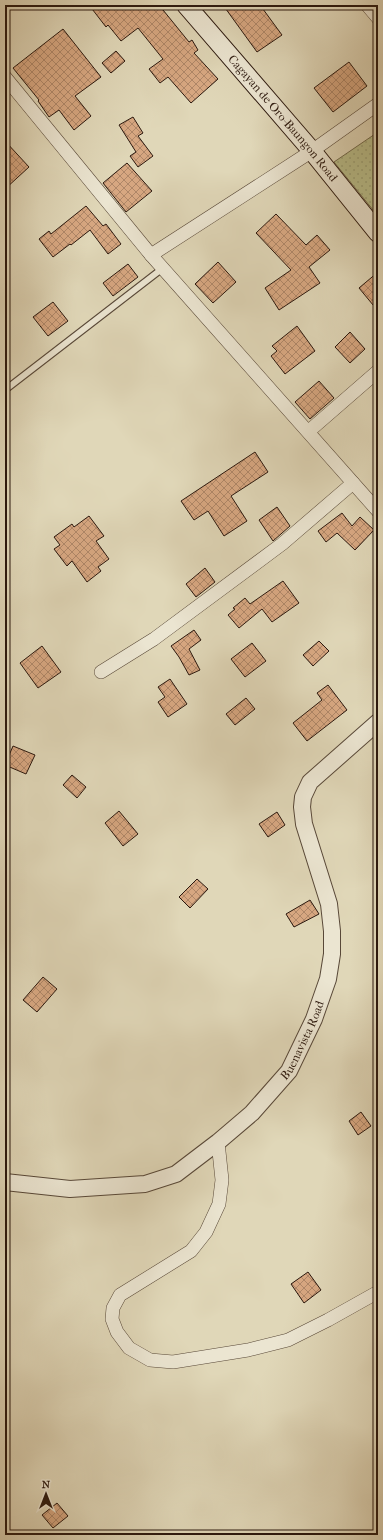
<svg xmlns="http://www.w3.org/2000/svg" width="383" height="1540" viewBox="0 0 383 1540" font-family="'IM FELL French Canon',serif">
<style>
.park{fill:url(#park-dots);stroke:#726a4c}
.building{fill:url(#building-cross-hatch);stroke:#2b180e}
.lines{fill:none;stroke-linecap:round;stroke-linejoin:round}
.service-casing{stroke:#584838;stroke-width:8}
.minor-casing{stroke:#584838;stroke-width:14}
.tertiary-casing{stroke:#584838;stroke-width:18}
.secondary-casing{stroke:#2b180e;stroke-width:20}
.service{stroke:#ebe5d1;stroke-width:6}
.minor{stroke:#ebe5d1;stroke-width:13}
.tertiary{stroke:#ebe5d1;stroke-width:16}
.secondary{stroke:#ebe5d1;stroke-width:18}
.labels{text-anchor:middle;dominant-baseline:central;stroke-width:4;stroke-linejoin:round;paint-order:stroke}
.street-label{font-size:12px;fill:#2b180e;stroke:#ebe5d1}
</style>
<defs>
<pattern id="park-dots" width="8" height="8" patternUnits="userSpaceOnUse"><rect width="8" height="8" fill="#b8bd8a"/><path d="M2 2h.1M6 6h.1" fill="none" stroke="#9ea276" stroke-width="1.8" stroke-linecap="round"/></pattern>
<pattern id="building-cross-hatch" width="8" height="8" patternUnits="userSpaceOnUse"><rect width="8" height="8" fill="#d7a781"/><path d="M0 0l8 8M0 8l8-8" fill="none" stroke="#af8768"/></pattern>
</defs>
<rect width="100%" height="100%" fill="#e0d7b8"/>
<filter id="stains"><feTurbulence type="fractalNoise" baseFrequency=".005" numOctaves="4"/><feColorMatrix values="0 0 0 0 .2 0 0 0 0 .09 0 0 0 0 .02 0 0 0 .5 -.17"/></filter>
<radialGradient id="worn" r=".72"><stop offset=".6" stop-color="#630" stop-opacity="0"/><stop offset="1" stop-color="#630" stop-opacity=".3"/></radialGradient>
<path class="park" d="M378 132V216L334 162Z"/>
<g class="building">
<path d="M89 5H159L189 42 192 40 198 50 194 53 218 79 191 103 168 77 160 83 149 69 163 59 138 28 121 41 108 25 106 27Z"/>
<path d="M223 5H260L282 35 257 52Z"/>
<path d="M63 29 101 77 75 96 91 116 74 130 59 110 49 117 38 101 39 100 13 68Z"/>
<path d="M116 51 125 61 111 73 102 63Z"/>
<path d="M349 62 367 86 333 112 314 88Z"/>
<path d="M133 117 143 133 138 136 153 156 138 167 130 156 136 152 119 125Z"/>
<path d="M5 141 29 167 5 189Z"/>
<path d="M127 163 152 191 126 212 103 183Z"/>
<path d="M86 206 103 226 106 224 121 244 108 254 90 230 71 245 70 244 53 257 39 239 49 231 51 234Z"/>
<path d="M276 214 306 245 317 235 330 250 309 267 320 283 279 310 265 288 291 270 256 233Z"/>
<path d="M218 262 236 282 213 303 195 284Z"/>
<path d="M128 264 138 277 113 296 103 283Z"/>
<path d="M378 272V311L359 288Z"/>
<path d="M53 302 68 321 48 336 33 317Z"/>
<path d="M297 326 315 351 285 374 271 356 277 351 272 346Z"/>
<path d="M350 332 365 349 350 363 335 347Z"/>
<path d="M319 381 334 398 310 419 295 402Z"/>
<path d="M255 452 268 472 231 496 247 521 224 536 208 511 194 520 181 501Z"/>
<path d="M277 507 290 526 273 541 259 520Z"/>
<path d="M342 513 352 526 360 517 374 530 355 550 337 533 326 542 318 531Z"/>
<path d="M89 516 104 536 96 541 109 559 98 567 101 571 87 582 72 561 67 566 54 549 60 545 54 537 72 524 74 527Z"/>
<path d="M205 568 215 582 196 597 186 584Z"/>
<path d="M283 581 299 603 272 622 262 609 239 628 228 615 235 609 233 608 245 598 250 604Z"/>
<path d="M194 630 201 640 189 649 200 670 189 675 179 657 171 646Z"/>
<path d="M319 641 329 651 313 666 303 655Z"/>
<path d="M252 643 266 661 245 677 231 659Z"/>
<path d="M42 646 61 672 38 688 20 663Z"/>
<path d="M170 679 187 704 168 717 158 702 165 697 158 687Z"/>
<path d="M328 685 347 710 307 741 293 723 322 700 317 693Z"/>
<path d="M246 698 255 709 235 725 226 714Z"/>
<path d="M13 746 35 755 26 774 5 765Z"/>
<path d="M72 775 86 787 77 798 63 785Z"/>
<path d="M119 811 138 834 123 846 105 823Z"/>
<path d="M277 812 285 825 268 837 259 824Z"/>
<path d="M197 879 208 889 190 908 179 897Z"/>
<path d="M310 900 319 914 294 927 286 914Z"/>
<path d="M43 977 57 989 37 1012 23 1000Z"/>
<path d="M361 1112 371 1126 358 1135 349 1121Z"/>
<path d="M308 1272 321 1290 304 1303 291 1284Z"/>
<path d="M57 1503 68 1516 53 1528 42 1515Z"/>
</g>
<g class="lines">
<g class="service-casing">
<path id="service" d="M5 390 163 268"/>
</g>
<g class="minor-casing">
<g id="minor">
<path d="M367 5 378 18"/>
<path d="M5 77 151 255 378 511"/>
<path d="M151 255 312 151 378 104"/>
<path d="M309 431 378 371"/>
<path d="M101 672 154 639 282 544 353 483"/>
<path d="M218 1142 222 1180 219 1204 206 1232 191 1251 120 1295 113 1308 112 1319 117 1332 129 1348 150 1360 173 1362 248 1350 288 1340 328 1320 378 1292"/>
</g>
</g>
<g class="tertiary-casing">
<g id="tertiary">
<path id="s1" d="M5 1182 70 1189 145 1184 176 1174 218 1142 252 1113 289 1071 314 1019 328 979 332 954V931L329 904 304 824 302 807 303 797 310 782 378 722"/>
</g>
</g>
<g class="secondary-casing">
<g id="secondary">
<path id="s2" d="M186 5 312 151 378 233"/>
</g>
</g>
<use href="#service" class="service"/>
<use href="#minor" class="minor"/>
<use href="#tertiary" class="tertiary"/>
<use href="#secondary" class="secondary"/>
</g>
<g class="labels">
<g class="street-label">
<text stroke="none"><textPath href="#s2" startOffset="149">Cagayan de Oro-Baungon Road</textPath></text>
<text stroke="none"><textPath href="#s1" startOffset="360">Buenavista Road</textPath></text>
</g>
</g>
<rect width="383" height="1540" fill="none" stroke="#e0d7b8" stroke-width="20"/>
<rect x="6" y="6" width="371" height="1528" fill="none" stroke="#2b180e" stroke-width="2"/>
<rect x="10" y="10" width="363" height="1520" fill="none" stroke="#2b180e"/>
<g transform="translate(46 1494)" stroke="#ebe5d1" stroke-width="3" paint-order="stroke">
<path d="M0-3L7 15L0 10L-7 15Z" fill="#2b180e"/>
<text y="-6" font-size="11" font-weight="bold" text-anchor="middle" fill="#2b180e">N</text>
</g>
<rect width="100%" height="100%" filter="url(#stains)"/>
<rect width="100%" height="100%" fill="url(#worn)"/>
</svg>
